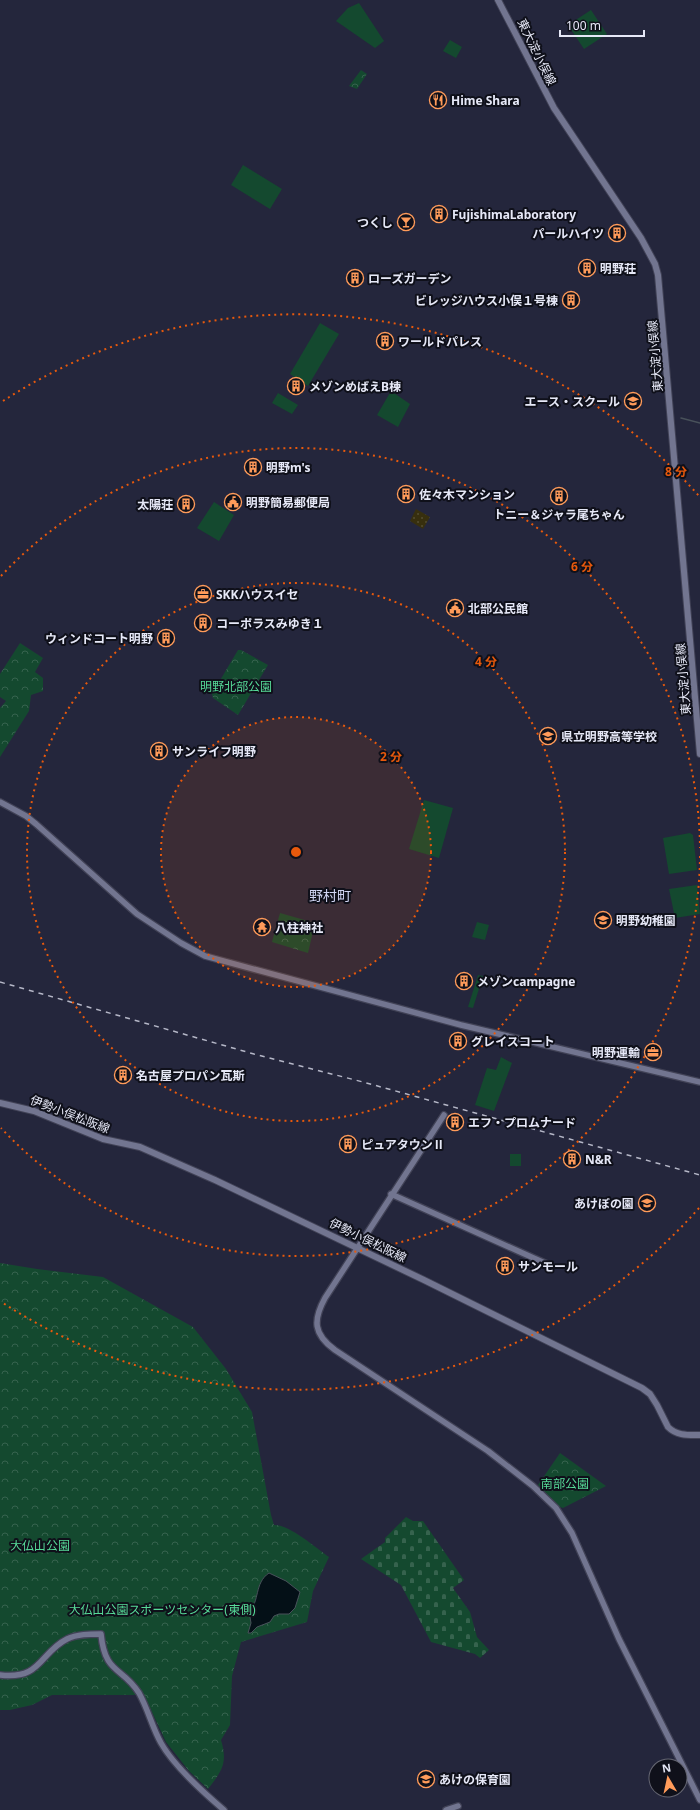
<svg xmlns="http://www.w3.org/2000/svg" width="700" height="1810" viewBox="0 0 700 1810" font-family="'Noto Sans','Noto Sans JP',sans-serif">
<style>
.green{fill:#14492f}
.forest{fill:url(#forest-crowns)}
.sand{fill:url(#sand-dots)}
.cemetery{fill:url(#cemetery-stones)}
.water{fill:#041017;stroke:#48515a}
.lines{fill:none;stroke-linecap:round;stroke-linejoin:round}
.stream{stroke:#48515a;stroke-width:1.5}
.tertiary-casing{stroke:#414256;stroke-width:8}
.secondary-casing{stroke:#414256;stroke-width:8}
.tertiary{stroke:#727590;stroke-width:5.5}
.secondary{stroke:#727590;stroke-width:6}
.rail{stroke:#b5b7c7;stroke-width:1.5;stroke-dasharray:5 5;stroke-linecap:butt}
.ring{fill:none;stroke:#e8590c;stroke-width:2;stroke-dasharray:2 4}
.labels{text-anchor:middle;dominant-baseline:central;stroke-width:4;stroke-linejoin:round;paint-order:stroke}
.street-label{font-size:12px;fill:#e6e8f7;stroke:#0f101a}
.poi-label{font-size:12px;font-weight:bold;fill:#e6e8f7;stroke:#0f101a;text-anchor:start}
.park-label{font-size:12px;fill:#57db99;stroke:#0f101a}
.quarter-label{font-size:14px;fill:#d1d5f3;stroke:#0f101a}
.centre{fill:#e8590c;stroke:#0f101a;stroke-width:2}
.ring-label{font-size:12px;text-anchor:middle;font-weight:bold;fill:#e8590c;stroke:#0f101a;stroke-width:4;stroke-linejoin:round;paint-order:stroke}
</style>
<defs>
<pattern id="forest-crowns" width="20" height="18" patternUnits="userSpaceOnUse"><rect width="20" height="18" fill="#14492f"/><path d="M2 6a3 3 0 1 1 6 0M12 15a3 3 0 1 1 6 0" fill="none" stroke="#36634e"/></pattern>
<pattern id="sand-dots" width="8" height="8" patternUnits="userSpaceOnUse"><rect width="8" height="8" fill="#372f0e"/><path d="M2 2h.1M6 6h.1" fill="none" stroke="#544d32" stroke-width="1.8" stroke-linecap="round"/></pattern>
<pattern id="cemetery-stones" width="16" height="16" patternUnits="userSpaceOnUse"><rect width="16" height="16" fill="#14492f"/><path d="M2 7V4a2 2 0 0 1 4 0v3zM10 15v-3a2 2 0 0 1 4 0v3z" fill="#36634e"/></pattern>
</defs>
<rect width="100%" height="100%" fill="#24263c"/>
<g class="green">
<path d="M359 3 384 41 375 48 336 21 348 8Z"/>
<path d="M591 10 607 34 584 49 568 25Z"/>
<path d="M450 40 462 47 456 58 443 51Z"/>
<path d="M243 165 282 189 270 209 231 185Z"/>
<path d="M320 323 339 334 308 386 290 374Z"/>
<path d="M391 391 410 404 398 427 377 415Z"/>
<path d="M278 393 298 405 292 414 272 403Z"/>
<path d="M214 502 234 515 219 541 197 528Z"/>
<path d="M424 800 453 808 439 858 409 849Z"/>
<path d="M690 833 693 835 697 870 669 874 663 838Z"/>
<path d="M697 885 700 914 675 918 669 889Z"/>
<path d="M477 922 489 925 485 940 472 937Z"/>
<path d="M478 975 483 976 473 1008 468 1007Z"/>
<path d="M501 1057 512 1063 494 1111 475 1105 487 1068 496 1070Z"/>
<rect x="510" y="1154" width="11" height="12"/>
</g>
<g class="forest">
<path d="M361 70 367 74 357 89 349 86Z"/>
<path d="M20 643 43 658 35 672 43 678V691L31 695 29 711 0 757V708L6 701 0 697V674Z"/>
<path d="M238 650H241L268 665 238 715 213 698 212 694Z"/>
<path d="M280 913 315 923 308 953 272 942Z"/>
<path d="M0 1263 37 1269 103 1277 193 1327 226 1369 252 1412 271 1515 274 1525C289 1524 316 1548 329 1557L313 1591 307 1622 241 1642 232 1676 230 1725 221 1740C228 1763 222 1771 208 1789L189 1771 166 1742 144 1695H52L32 1705 10 1710H0Z"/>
<path d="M560 1453 606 1486 563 1508 560 1507 538 1485Z"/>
</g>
<path class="sand" d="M416 509 430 517 423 529 410 521Z"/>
<path class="cemetery" d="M406 1517 413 1521H423L464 1580 453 1588 470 1612 477 1637 489 1650 480 1658 475 1654 431 1642 401 1585 361 1559 385 1542V1538Z"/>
<path class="water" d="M269 1573 286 1581 300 1592 295 1608 289 1614H279L274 1616 270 1622 257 1627 251 1633H248L251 1623 249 1611C260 1602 254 1583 269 1573Z"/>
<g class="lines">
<path class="stream" d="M681 418 700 423"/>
<g class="tertiary-casing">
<g id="tertiary">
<path d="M0 802 26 816 36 824 137 914 181 943 205 956 461 1025 700 1082"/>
<path d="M444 1115 325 1298C313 1320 313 1334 335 1350L488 1451 533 1486 556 1508 572 1533 619 1639 700 1800"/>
<path d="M391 1194 547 1264"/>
<path d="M0 1675C42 1680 39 1653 67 1639 77 1634 90 1634 101 1634 105 1675 122 1666 139 1693 148 1709 152 1727 161 1743 174 1766 204 1793 224 1810"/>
<path d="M446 1810 458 1806"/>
</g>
</g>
<g class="secondary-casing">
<g id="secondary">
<path d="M498 0 554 108 641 238 655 264 658 275 700 754"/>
<path d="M0 1103 34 1111 103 1139 140 1147 215 1180 424 1280 642 1388 650 1394 657 1405 668 1427C677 1436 688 1435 700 1435"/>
</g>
</g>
<use href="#tertiary" class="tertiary"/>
<use href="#secondary" class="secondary"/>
<path class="rail" d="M0 982 254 1054 363 1082 700 1175"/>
</g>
<circle cx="296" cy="852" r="135" fill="#e8590c" fill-opacity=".12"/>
<g class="ring">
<circle cx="296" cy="852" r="135"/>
<circle cx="296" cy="852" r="269"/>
<path d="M700 856A404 404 0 0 1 1 1128M1 576A404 404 0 0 1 700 848"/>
<path d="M699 1208A538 538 0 0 1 3 1303M3 401A538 538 0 0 1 699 496"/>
</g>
<defs>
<g id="restaurant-ring" transform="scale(0.9)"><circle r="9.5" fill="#0f101a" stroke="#ff9b5a" stroke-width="1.5"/><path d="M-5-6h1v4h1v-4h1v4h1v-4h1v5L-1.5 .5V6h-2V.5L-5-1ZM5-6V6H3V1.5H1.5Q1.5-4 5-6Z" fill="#ff9b5a"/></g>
<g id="building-ring" transform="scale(0.9)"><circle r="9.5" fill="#0f101a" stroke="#ff9b5a" stroke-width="1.5"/><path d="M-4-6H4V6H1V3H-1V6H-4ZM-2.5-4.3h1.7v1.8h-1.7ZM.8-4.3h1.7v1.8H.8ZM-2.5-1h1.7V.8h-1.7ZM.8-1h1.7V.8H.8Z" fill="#ff9b5a"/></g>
<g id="bar-ring" transform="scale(0.9)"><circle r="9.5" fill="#0f101a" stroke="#ff9b5a" stroke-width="1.5"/><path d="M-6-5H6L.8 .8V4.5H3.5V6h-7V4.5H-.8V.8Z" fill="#ff9b5a"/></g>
<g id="school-ring" transform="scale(0.9)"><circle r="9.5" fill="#0f101a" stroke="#ff9b5a" stroke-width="1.5"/><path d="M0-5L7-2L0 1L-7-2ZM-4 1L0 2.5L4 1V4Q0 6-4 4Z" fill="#ff9b5a"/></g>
<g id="civic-ring" transform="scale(0.9)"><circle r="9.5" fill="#0f101a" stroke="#ff9b5a" stroke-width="1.5"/><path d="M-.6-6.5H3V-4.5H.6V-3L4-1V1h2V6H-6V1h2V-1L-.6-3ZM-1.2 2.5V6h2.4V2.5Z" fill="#ff9b5a"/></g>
<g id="office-ring" transform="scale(0.9)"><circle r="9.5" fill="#0f101a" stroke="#ff9b5a" stroke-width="1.5"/><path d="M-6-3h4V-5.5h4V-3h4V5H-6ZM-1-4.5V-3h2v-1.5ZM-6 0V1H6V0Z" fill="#ff9b5a"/></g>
<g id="temple-ring" transform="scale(0.9)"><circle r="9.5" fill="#0f101a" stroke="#ff9b5a" stroke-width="1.5"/><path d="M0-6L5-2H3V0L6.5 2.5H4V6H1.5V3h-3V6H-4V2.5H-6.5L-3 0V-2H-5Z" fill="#ff9b5a"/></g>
</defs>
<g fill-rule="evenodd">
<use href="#restaurant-ring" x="438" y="100"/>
<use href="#building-ring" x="439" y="214"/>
<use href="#bar-ring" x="406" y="222"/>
<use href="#building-ring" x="617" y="233"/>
<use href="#building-ring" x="587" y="268"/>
<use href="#building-ring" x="355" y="278"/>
<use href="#building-ring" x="571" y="300"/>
<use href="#building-ring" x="385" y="341"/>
<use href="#building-ring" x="296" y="386"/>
<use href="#school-ring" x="633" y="401"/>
<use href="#building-ring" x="253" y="467"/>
<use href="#building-ring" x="406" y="494"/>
<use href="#building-ring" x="559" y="496"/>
<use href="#civic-ring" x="233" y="502"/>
<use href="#building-ring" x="186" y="504"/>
<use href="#office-ring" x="203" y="594"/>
<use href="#civic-ring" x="455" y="608"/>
<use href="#building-ring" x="203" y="623"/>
<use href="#building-ring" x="166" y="638"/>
<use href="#school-ring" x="548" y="736"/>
<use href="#building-ring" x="159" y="751"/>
<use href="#school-ring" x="603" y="920"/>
<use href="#temple-ring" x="262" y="927"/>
<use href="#building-ring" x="464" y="981"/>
<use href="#building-ring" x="458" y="1041"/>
<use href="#office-ring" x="653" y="1052"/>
<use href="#building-ring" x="123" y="1075"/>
<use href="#building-ring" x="455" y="1122"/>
<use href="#building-ring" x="348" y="1144"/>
<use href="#building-ring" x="572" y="1159"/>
<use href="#school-ring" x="647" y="1203"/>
<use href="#building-ring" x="505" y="1266"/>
<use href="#school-ring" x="426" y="1779"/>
</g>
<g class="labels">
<g class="street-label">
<text transform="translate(537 52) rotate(64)">東大淀小俣線</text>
<text transform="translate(655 356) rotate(-95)">東大淀小俣線</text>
<text transform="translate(683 679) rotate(-95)">東大淀小俣線</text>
<text transform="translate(70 1114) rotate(21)">伊勢小俣松阪線</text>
<text transform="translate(368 1240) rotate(26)">伊勢小俣松阪線</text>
</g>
<g class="poi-label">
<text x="451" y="100">Hime Shara</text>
<text x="452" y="214">FujishimaLaboratory</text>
<text x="393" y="222" text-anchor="end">つくし</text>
<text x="604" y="233" text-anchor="end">パールハイツ</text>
<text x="600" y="268">明野荘</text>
<text x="368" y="278">ローズガーデン</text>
<text x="558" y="300" text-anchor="end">ビレッジハウス小俣１号棟</text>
<text x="398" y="341">ワールドパレス</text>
<text x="309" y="386">メゾンめばえB棟</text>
<text x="620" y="401" text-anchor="end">エース・スクール</text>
<text x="266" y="467">明野m's</text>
<text x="419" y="494">佐々木マンション</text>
<text x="246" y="502">明野簡易郵便局</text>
<text x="173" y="504" text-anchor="end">太陽荘</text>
<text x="559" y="514" text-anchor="middle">トニー＆ジャラ尾ちゃん</text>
<text x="216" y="594">SKKハウスイセ</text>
<text x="468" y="608">北部公民館</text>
<text x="216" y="623">コーポラスみゆき１</text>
<text x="153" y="638" text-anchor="end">ウィンドコート明野</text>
<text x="561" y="736">県立明野高等学校</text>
<text x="172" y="751">サンライフ明野</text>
<text x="616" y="920">明野幼稚園</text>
<text x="275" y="927">八柱神社</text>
<text x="477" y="981">メゾンcampagne</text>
<text x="471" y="1041">グレイスコート</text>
<text x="640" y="1052" text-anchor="end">明野運輸</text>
<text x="136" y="1075">名古屋プロパン瓦斯</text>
<text x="468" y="1122">エフ・プロムナード</text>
<text x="361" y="1144">ピュアタウンⅡ</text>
<text x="585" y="1159">N&amp;R</text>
<text x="634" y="1203" text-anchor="end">あけぼの園</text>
<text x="518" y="1266">サンモール</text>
<text x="439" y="1779">あけの保育園</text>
</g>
<g class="park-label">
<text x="236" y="686">明野北部公園</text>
<text x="565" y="1483">南部公園</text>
<text x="40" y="1545">大仏山公園</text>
<text x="162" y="1609">大仏山公園スポーツセンター(東側)</text>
</g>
<g class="quarter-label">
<text x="330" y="895">野村町</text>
</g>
</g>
<circle cx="296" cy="852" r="6" class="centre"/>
<g class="ring-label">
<text x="676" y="476">8 分</text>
<text x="582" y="571">6 分</text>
<text x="486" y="666">4 分</text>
<text x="391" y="761">2 分</text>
</g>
<g transform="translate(668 1778) rotate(351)"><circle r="19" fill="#0f101a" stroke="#656672"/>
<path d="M0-3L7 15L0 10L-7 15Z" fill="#ff9b5a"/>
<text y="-6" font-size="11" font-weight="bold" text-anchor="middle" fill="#e6e8f7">N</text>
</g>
<path d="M560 30v6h84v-6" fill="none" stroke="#e6e8f7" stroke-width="2"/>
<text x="566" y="30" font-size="12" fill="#e6e8f7" stroke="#0f101a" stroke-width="3" paint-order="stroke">100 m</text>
</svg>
